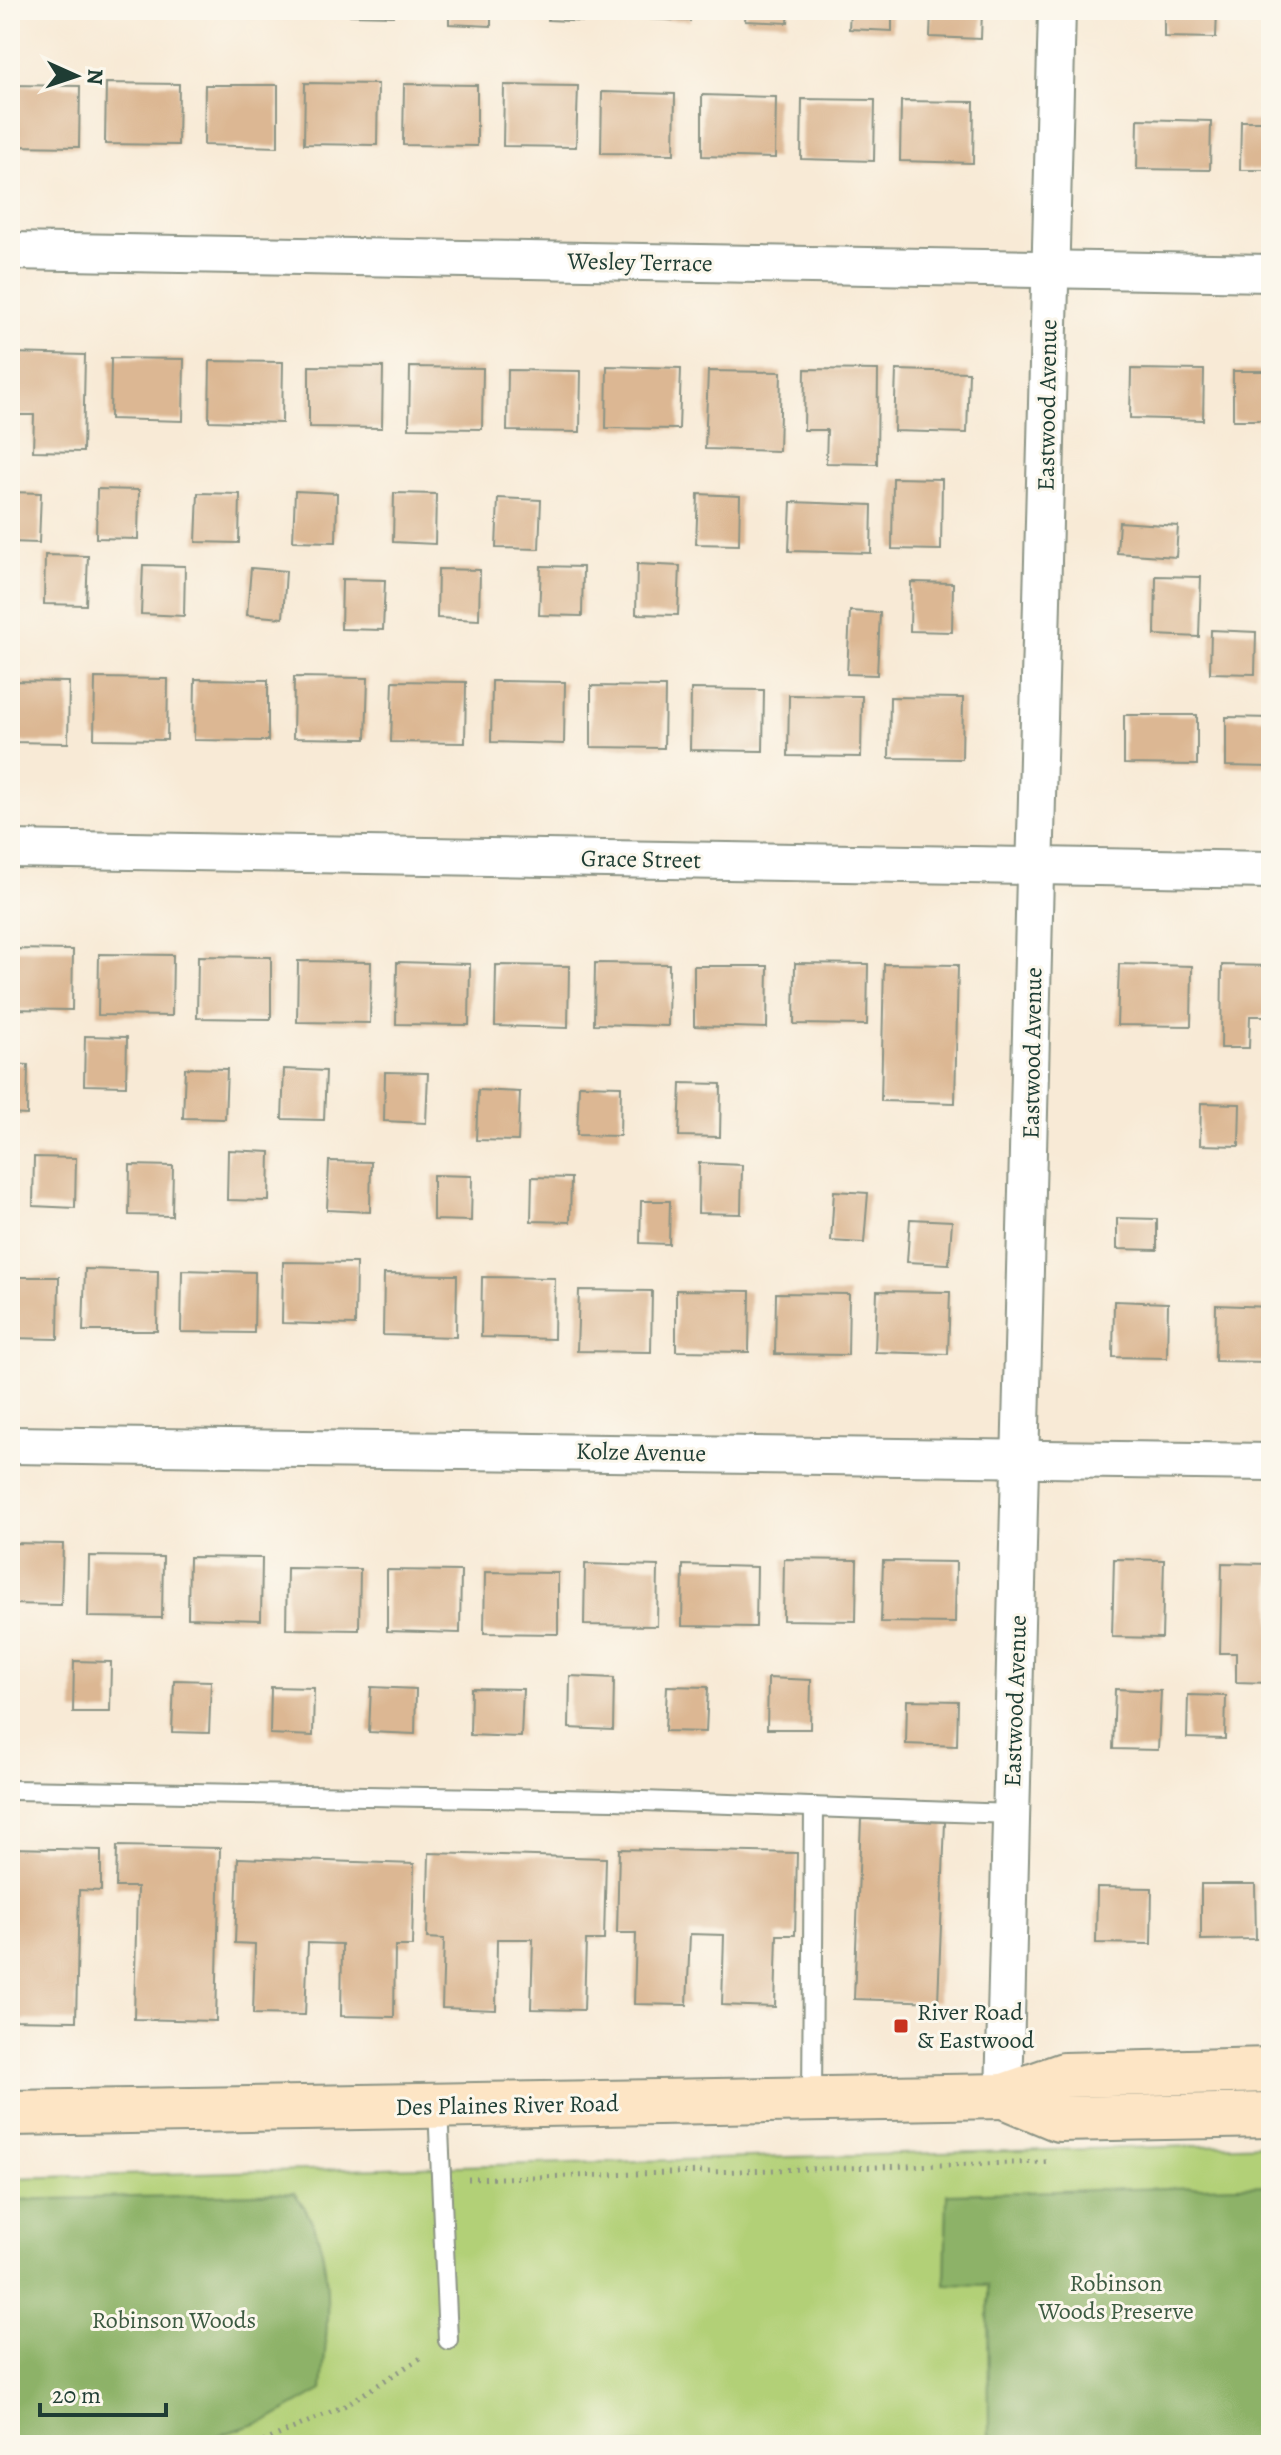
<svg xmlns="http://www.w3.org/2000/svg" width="1281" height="2455" viewBox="0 0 1281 2455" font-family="Alegreya,serif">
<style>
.green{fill:#b2d077;stroke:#688656;stroke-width:2}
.forest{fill:#8db268;stroke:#56784e;stroke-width:2}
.building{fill:#dcb793}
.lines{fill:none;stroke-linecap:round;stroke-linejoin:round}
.lane-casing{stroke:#8c9485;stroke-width:22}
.street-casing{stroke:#8c9485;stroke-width:40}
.secondary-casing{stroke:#8c9485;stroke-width:48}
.path{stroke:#8c9485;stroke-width:5;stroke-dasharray:2 6;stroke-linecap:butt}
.lane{stroke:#fff;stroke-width:18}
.street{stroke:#fff;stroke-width:36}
.secondary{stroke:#fde5c5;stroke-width:44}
.poi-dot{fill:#c8321e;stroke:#fbf7ec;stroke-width:3}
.labels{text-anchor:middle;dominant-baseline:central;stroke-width:6;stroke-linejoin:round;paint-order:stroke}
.street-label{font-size:24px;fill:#1f3d34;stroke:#fbf7ec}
.poi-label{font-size:24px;fill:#1f3d34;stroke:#fbf7ec;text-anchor:start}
.park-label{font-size:24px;fill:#3c5a41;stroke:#fbf7ec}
</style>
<rect width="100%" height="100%" fill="#fbf7ec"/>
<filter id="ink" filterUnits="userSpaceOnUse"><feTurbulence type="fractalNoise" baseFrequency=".0125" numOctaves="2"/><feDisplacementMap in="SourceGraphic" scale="16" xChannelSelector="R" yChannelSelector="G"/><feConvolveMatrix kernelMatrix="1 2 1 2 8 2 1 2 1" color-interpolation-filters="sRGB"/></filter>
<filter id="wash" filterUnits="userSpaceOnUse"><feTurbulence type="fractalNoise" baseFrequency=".006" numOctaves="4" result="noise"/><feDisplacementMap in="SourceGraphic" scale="32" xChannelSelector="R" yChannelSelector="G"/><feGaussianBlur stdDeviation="1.8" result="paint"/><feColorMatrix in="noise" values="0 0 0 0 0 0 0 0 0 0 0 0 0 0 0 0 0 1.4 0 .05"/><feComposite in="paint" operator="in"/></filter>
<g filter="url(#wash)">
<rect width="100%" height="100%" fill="#f8ead6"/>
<path class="green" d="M1271 2144V2445H10V2178Z"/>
<g class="forest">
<path d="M1271 2185V2445H989L988 2285 945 2284 947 2194Z"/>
<path d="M294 2193C339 2246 327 2324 322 2390L269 2420 187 2445H10V2200Z"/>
</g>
<g id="blocks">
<g class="building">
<path d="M150 10H193V15L150 14Z"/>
<path d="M247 10H290L289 19 247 18Z"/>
<path d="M350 10H393V16L350 15Z"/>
<path d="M449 10H491V26L449 24Z"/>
<path d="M548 10H591V22L548 20Z"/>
<path d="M647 10H690V21L647 19Z"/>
<path d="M746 10H789L788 23 745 21Z"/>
<path d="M850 10H892V31L849 29Z"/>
<path d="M931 10H982L981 39 930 37Z"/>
<path d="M1164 10H1217L1216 38 1164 37Z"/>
<path d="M106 83 179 84 178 145 105 144Z"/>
<path d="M305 83 378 84 377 145 304 144Z"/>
<path d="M404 84 477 85V146L403 145Z"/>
<path d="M10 85 80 86 79 147 10 146Z"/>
<path d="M205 85H278V147L204 145Z"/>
<path d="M504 85 578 86 576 147 503 146Z"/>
<path d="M602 92 675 94 674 154 601 153Z"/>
<path d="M702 95 776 97 775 158 702 156Z"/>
<path d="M802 99 875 100 874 161 801 159Z"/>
<path d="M901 101 974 102 973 163 900 161Z"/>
<path d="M1138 119 1211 121 1210 170 1137 169Z"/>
<path d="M1241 121H1271V170H1240Z"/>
<path d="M11 353 85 355 83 452 33 451 34 415H10Z"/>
<path d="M111 358 184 359 183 421 110 419Z"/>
<path d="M210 361 283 362 282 423 209 421Z"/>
<path d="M309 366 383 367 382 428 309 427Z"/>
<path d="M607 366 681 368 679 429 606 428Z"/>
<path d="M410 367 483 368 482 429 409 428Z"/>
<path d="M805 369 878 370 877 464 826 463 827 430H804Z"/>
<path d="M1131 369 1204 370 1203 420 1130 418Z"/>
<path d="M508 370 581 371 580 432 507 431Z"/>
<path d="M896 370 969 372 967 433 894 431Z"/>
<path d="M708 371 781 372 779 451 705 449Z"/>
<rect x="1233" y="371" width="38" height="49"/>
<path d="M893 478 942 479 941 550 892 549Z"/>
<path d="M97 489 139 490 138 539 96 538Z"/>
<path d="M295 491 337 493 336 542 293 541Z"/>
<path d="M10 492 41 493 39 543 10 542Z"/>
<path d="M198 493 240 494 239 543 196 542Z"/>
<path d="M394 493 436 494 435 544 393 542Z"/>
<path d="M698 494 740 496 739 545 696 544Z"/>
<path d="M498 498 541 500 539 549 496 548Z"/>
<path d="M791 502 872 505 871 553 789 551Z"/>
<path d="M1119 522 1178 526 1176 557 1117 553Z"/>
<path d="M45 555 88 556 86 605 44 604Z"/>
<path d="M637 564 680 566 678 615 636 614Z"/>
<path d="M143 565 185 566 184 616 141 614Z"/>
<path d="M541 566 583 567 582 616 539 615Z"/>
<path d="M251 568 286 571 283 618 247 615Z"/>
<path d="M438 569 480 570 479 620 437 618Z"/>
<path d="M1156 576 1201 577 1199 637 1155 635Z"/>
<path d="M342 579 385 580 383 630 341 629Z"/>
<path d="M911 582 953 583 952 632 910 631Z"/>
<path d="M850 611 880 613 877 675 847 674Z"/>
<path d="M1211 630 1256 632 1255 674 1210 673Z"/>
<path d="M294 677 368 678 366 739 293 738Z"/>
<path d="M95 678 168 679 167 740 94 739Z"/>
<path d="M195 679 268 680V741L194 740Z"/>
<path d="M10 681 69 682 68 743 10 742Z"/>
<path d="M393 681 466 682 465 743 391 742Z"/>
<path d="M492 681 565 682 564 744 491 742Z"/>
<path d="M591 686 665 687 664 748 591 747Z"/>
<path d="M691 689 764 690 763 751 690 750Z"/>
<path d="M789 695 862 696 861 757 788 756Z"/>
<path d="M890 697 963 698 962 759 889 758Z"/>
<path d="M1124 715H1197V765L1124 764Z"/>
<path d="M1226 717 1271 718V767L1226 766Z"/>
<path d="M10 949 73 950 72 1010 10 1009Z"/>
<path d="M99 954 173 955 172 1016 98 1015Z"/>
<path d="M198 956 271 957V1019L197 1018Z"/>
<path d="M298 961 371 962 370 1023 297 1022Z"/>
<path d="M397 962 470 964 469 1025 396 1024Z"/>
<path d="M595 963 669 964 668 1026 594 1024Z"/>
<path d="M795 963 868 964 867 1025 794 1024Z"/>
<path d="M884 964 958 965 955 1103 881 1101Z"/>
<path d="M1119 964 1192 966 1191 1026 1117 1025Z"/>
<path d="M496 965 569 966 568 1028 495 1026Z"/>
<path d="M1222 965 1271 966V1016H1250L1249 1048H1221Z"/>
<path d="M694 966H768L767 1028 694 1026Z"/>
<path d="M85 1036 127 1037 126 1086 84 1085Z"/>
<path d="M10 1064 28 1065 27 1115 10 1114Z"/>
<path d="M185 1068 227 1069 225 1119 183 1118Z"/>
<path d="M284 1069 326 1071 324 1120 282 1119Z"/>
<path d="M385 1072 428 1073 426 1123 384 1121Z"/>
<path d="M681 1083 721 1084 720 1137 679 1136Z"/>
<path d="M579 1085 621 1086 620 1136 577 1135Z"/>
<path d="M478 1090 520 1092 518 1141 476 1140Z"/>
<path d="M1201 1103 1240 1104 1239 1146 1200 1145Z"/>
<path d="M228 1150 270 1152 269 1201 227 1200Z"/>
<path d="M34 1157 76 1158 75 1208 33 1206Z"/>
<path d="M329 1161 371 1162 370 1212 327 1210Z"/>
<path d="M699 1163 742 1165 741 1214 698 1213Z"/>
<path d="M130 1165 173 1166 172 1216 129 1215Z"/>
<path d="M433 1175 472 1176 471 1221 433 1220Z"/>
<path d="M532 1177 571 1178 570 1222 531 1221Z"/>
<path d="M834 1191 868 1193 864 1243 831 1241Z"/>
<path d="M641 1201H670L669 1244 640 1243Z"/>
<path d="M1117 1218 1157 1219V1250L1117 1249Z"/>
<path d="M910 1219 952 1221 949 1264 907 1262Z"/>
<path d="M283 1262 356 1263 355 1325 282 1323Z"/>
<path d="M85 1269 158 1271 157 1331H83Z"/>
<path d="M182 1270 255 1272 254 1333 181 1332Z"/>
<path d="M384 1274 457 1275 456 1337 383 1335Z"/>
<path d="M10 1277H59L58 1339 10 1338Z"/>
<path d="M482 1277 555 1278 554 1339 481 1337Z"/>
<path d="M579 1290 652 1291 651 1352 577 1351Z"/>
<path d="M676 1290 750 1291 749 1352 676 1351Z"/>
<path d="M877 1291 950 1292 948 1354 875 1352Z"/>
<path d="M776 1293 849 1294 848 1355 775 1354Z"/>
<path d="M1114 1301 1168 1303 1167 1358 1113 1357Z"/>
<path d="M1216 1305 1271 1307 1270 1362 1215 1361Z"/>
<path d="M10 1543 63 1544 61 1605 10 1604Z"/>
<path d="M89 1556 163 1557 162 1618 88 1617Z"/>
<path d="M189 1557 262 1558 261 1620 188 1618Z"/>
<path d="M784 1559 857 1560 856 1621 783 1620Z"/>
<path d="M1114 1559 1164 1560 1162 1638 1112 1637Z"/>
<path d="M883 1561 956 1562 955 1623 881 1622Z"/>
<path d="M1222 1563 1271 1564V1683L1236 1682V1653H1220Z"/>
<path d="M585 1564 658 1566 657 1626 584 1625Z"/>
<path d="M683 1565 757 1567 756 1627 682 1626Z"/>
<path d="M287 1568 360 1569 359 1630 286 1629Z"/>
<path d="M387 1570 461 1571 460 1633 387 1631Z"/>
<path d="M485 1572 558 1573V1634L484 1633Z"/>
<path d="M74 1661 111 1662 110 1712H73Z"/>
<path d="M570 1676 614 1678 613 1730 569 1728Z"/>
<path d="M768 1678 811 1680 810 1729H767Z"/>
<path d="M174 1680 211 1681 209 1733 172 1732Z"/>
<path d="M667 1686 708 1687 706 1732 665 1731Z"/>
<path d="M271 1687 314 1688 313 1736 270 1734Z"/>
<path d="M371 1687 416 1689 415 1734 369 1732Z"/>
<path d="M471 1688 523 1689 521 1737 470 1735Z"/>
<path d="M1115 1689 1161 1691 1158 1750 1113 1749Z"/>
<path d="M1188 1695 1226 1696 1225 1739 1187 1738Z"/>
<path d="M907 1700 958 1701 957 1746 906 1744Z"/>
<path d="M861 1819 945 1822 938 2002 854 1999Z"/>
<path d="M117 1846 220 1848 216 2021 134 2019 137 1887H116Z"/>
<path d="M10 1848 101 1850V1891L79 1890 76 2021 10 2020Z"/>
<path d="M619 1849 797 1853 795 1935H777L775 2007 722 2005 724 1935 690 1934 687 2005 634 2004 636 1933H617Z"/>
<path d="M429 1853 606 1858 604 1940H586L584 2010 531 2009 533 1939H497L496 2010 442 2008 444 1939 427 1938Z"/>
<path d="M238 1858 414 1864 412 1946H395L394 2017 341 2016 342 1944 308 1943 305 2015 253 2014 255 1944 235 1943Z"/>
<path d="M1201 1884H1255L1256 1939 1201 1940Z"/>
<path d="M1097 1887 1152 1888 1151 1944 1096 1943Z"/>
</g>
</g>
</g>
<g filter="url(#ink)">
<use href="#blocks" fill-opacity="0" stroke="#8c9485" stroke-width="2"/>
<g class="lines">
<g class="lane-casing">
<g id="lane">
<path d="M10 1790 613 1800 1012 1814"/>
<path d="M812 2099 814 1807"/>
<path d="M438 2106 448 2340"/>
</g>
</g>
<g class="street-casing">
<g id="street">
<path d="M10 251 1271 273"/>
<path d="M10 849 1271 870"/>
<path d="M10 1445 1271 1462"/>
<path d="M1004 2096 1057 10"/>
</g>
</g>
<g class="secondary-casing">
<g id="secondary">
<path d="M1004 2096 1059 2119 1271 2115"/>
<path d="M10 2113 1004 2096 1064 2075 1271 2070"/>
</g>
</g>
<g class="path">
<path d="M468 2179 1046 2162"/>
<path d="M256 2445 344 2406 424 2356"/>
</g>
<use href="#lane" class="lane"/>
<use href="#street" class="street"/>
<use href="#secondary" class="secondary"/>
</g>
</g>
<rect class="poi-dot" x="893" y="2018" width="16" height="16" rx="4"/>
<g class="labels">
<g class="street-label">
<text transform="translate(640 262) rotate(1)">Wesley Terrace</text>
<text transform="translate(1047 405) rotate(-89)">Eastwood Avenue</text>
<text transform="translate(641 859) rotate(1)">Grace Street</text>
<text transform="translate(1032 1053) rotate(-89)">Eastwood Avenue</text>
<text transform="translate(641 1452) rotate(1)">Kolze Avenue</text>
<text transform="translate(1015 1701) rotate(-88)">Eastwood Avenue</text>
<text transform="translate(507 2105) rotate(-1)">Des Plaines River Road</text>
</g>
<g class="poi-label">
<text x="917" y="2012">River Road<tspan x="917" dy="28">&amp; Eastwood</tspan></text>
</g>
<g class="park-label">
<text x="1116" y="2283">Robinson<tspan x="1116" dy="28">Woods Preserve</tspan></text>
<text x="174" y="2320">Robinson Woods</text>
</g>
</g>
<rect width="1281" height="2455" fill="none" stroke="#fbf7ec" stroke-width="40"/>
<g transform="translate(76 76) rotate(93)" stroke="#fbf7ec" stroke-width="6" paint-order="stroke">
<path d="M0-6L14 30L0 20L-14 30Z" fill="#1f3d34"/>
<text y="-12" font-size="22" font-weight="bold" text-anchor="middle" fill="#1f3d34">N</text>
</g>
<path d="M40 2403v12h126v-12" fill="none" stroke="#1f3d34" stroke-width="4"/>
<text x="52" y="2403" font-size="24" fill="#1f3d34" stroke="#fbf7ec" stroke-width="6" paint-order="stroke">20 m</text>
</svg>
